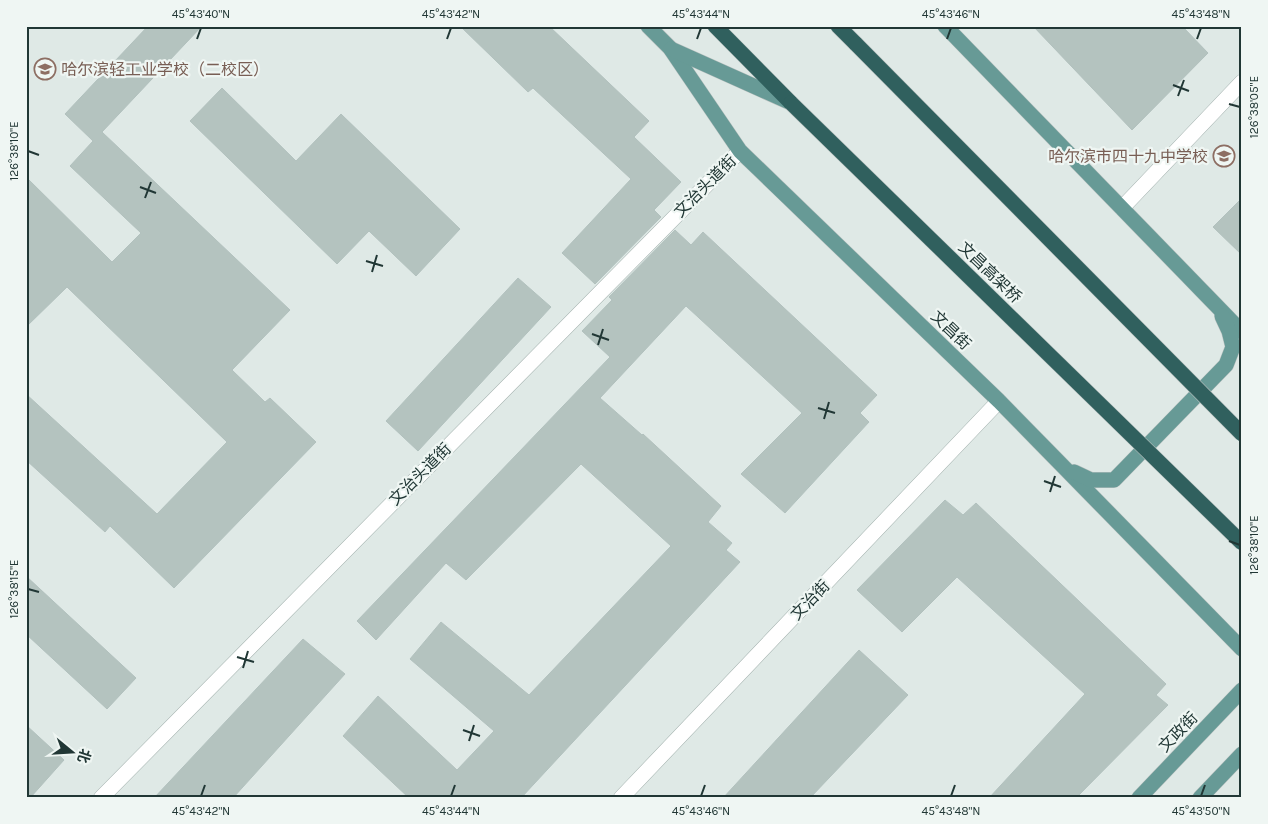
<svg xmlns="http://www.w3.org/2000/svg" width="1268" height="824" viewBox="0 0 1268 824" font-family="Karla,'Noto Sans SC',sans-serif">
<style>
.building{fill:#b4c3bf;stroke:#b2c1be}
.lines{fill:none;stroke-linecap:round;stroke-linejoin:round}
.minor-casing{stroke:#a2b0ad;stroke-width:16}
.major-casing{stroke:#bcc3c2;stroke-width:16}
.highway-casing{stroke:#bcc3c2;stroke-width:16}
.minor{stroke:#fff;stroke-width:15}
.major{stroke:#679a96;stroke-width:15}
.highway{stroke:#30605e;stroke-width:15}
.highway-bridge-casing{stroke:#bcc3c2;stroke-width:16;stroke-linecap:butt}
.highway-bridge{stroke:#30605e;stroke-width:15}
.ticks{fill:none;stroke:#213735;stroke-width:2}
.labels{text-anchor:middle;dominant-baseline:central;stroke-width:4.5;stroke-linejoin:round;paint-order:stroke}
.education-label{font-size:16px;fill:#785e54;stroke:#eff6f3;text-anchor:start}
.street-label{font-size:16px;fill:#213735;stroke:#eff6f3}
.neatline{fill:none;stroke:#213735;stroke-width:2}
.ticks-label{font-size:12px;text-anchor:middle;fill:#213735}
</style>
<rect width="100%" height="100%" fill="#dfe9e6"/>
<g class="building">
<path d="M148 26H202L102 132 290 310 232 370 265 402 270 398 316 442 174 588 110 526 105 532 26 460V394L157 514 227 442 67 287 26 327V177L112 262 141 233 70 166 93 141 65 114Z"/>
<path d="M460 26H549L649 121 634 137 681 182 654 210 661 217 595 284 562 253 631 179 533 88 528 92Z"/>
<path d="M1033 26H1182L1208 53 1132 130Z"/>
<path d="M222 88 296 161 341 114 460 229 416 276 369 231 337 264 190 121Z"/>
<path d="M1242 198V255L1213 227Z"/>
<path d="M675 230 691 245 703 232 877 395 860 413 869 422 785 513 741 474 802 413 686 306 600 398 642 435 643 434 721 506 708 522 732 543 726 550 740 562 521 798H409L343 736 378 696 457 770 494 731 410 659 441 622 529 695 671 546 581 464 466 580 446 563 376 640 357 621 610 357 582 331 612 300 609 297Z"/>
<path d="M518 278 551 307 418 451 386 421Z"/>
<path d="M945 500 963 515 976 503 1166 684 1156 695 1168 705 1076 798H989L1085 694 957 577 902 632 857 590Z"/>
<path d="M26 576 136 678 107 709 26 634Z"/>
<path d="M303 639 345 674 233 798H154Z"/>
<path d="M859 650 908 695 810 798H723Z"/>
<path d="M26 725 64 760 30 798H26Z"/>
</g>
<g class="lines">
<g class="minor-casing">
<g id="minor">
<path d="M1122 208 1242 82"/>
<path d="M101 798 740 151"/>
<path d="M621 798 999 401"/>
</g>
</g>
<g class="major-casing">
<g id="major">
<path d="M648 26 670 48 740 151 999 401 1242 649"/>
<path d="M945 26 1242 332"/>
<path d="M671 49 789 102"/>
<path d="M1074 472 1091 480H1114L1226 365 1233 347 1229 331 1222 316"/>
<path d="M1139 798 1242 690"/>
<path d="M1200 798 1242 754"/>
</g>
</g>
<g class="highway-casing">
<g id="highway">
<path d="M715 26 791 103"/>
<path d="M838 26 856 44"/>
</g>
</g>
<use href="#minor" class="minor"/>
<use href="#major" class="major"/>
<use href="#highway" class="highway"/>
<g class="highway-bridge-casing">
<g id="highway-bridge">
<path d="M856 44 1242 434"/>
<path d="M791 103 1242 543"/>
</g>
</g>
<use href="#highway-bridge" class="highway-bridge"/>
</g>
<path class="ticks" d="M197 39 201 28M447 39 451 28M697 39 701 28M947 39 951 28M1197 39 1201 28M1173 85 1189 91M1178 96 1184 80M1229 104 1240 107M28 151 39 155M140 187 156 193M145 198 151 182M366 261 383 266M372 272 377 255M592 334 609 340M598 345 603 329M818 408 835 413M824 419 829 402M1044 481 1061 487M1050 492 1055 476M1229 541 1240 545M28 589 39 592M237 657 254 662M243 668 248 651M463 730 480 736M469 741 474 725M201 796 205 785M451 796 455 785M701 796 705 785M951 796 955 785M1201 796 1205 785"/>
<defs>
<g id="school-ring" transform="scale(1.125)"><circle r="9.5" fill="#eff6f3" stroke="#8d6e63" stroke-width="1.5"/><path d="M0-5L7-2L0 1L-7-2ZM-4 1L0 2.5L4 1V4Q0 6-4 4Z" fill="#8d6e63"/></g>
</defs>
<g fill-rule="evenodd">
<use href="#school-ring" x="45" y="69"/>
<use href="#school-ring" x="1224" y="156"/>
</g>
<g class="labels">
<g class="education-label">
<text x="61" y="69">哈尔滨轻工业学校（二校区）</text>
<text x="1208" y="156" text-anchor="end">哈尔滨市四十九中学校</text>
</g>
<g class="street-label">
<text transform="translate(705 186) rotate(-45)">文治头道街</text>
<text transform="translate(990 272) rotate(44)">文昌高架桥</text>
<text transform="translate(951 330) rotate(44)">文昌街</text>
<text transform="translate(420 474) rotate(-45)">文治头道街</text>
<text transform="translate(810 600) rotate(-46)">文治街</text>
<text transform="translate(1178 732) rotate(-46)">文政街</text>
</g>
</g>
<rect width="1268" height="824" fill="none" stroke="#eff6f3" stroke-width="55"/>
<g transform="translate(72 752) rotate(108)" stroke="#eff6f3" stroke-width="4" paint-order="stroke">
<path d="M0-4L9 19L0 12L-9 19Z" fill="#213735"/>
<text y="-8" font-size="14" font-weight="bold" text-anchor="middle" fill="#213735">北</text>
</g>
<rect x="28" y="28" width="1212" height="768" class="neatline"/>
<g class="ticks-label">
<text x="201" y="18">45°43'40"N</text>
<text x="451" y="18">45°43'42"N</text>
<text x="701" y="18">45°43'44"N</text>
<text x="951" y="18">45°43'46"N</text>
<text x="1201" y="18">45°43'48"N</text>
<text transform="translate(1254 107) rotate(-90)" y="4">126°38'05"E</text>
<text transform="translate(14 151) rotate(-90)" y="4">126°38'10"E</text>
<text transform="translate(1254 545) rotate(-90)" y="4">126°38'10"E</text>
<text transform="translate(14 589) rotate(-90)" y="4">126°38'15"E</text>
<text x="201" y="815">45°43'42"N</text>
<text x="451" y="815">45°43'44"N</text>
<text x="701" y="815">45°43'46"N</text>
<text x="951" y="815">45°43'48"N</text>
<text x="1201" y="815">45°43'50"N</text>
</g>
</svg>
